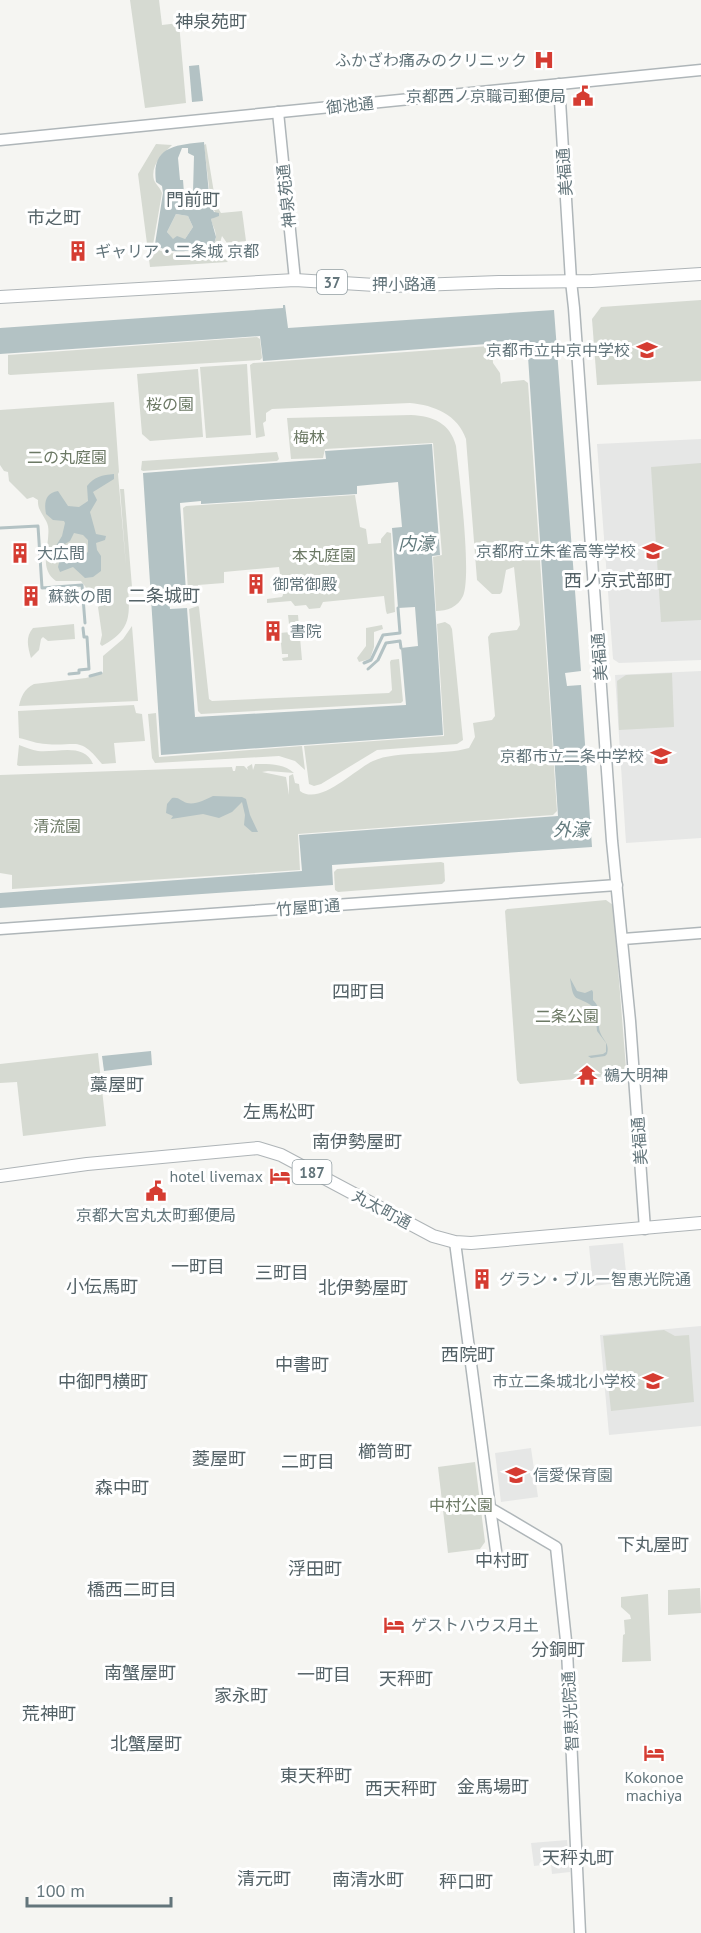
<svg xmlns="http://www.w3.org/2000/svg" width="701" height="1933" viewBox="0 0 701 1933" font-family="'PT Sans','Noto Sans JP',sans-serif">
<style>
.built{fill:#e6e7e6}
.green{fill:#d6dad2}
.water{fill:#b3c2c4;fill-rule:evenodd}
.lines{fill:none;stroke-linecap:round;stroke-linejoin:round}
.stream{stroke:#b3c2c4;stroke-width:3}
.secondary-casing{stroke:#afb6b9;stroke-width:13}
.primary-casing{stroke:#aeb4b7;stroke-width:14}
.secondary{stroke:#fff;stroke-width:10}
.primary{stroke:#fff;stroke-width:12}
.labels{text-anchor:middle;dominant-baseline:central;stroke-width:6;stroke-linejoin:round;paint-order:stroke}
.shield{fill:#fff;stroke:#929ea3;stroke-width:1.5}
.shield-label{font-size:15px;font-weight:bold;fill:#63757b}
.poi-label{font-size:16px;fill:#63757b;stroke:#fff;text-anchor:start}
.street-label{font-size:16px;fill:#63757b;stroke:#fff}
.park-label{font-size:16px;fill:#6c7965;stroke:#fff}
.neighbourhood-label{font-size:18px;fill:#546267;stroke:#fff}
.water-label{font-size:18px;font-style:italic;fill:#637b7e;stroke:#fff}
</style>
<rect width="100%" height="100%" fill="#f5f5f2"/>
<g class="built">
<path d="M701 439V660L619 663 613 659 597 444Z"/>
<path d="M701 671V838L626 843 615 675Z"/>
<path d="M623 1243 627 1282 593 1286 589 1246Z"/>
<path d="M701 1326V1426L609 1435 600 1335Z"/>
<path d="M531 1448 538 1497 501 1502 495 1453Z"/>
<path d="M567 1840 570 1872 552 1874 551 1864 534 1866 531 1843Z"/>
</g>
<g class="green">
<path d="M130 0H159L162 25 179 23 186 103 145 108Z"/>
<path d="M156 144 172 145C163 154 150 165 154 180 156 185 160 187 162 193L153 245C156 247 158 250 161 251 172 256 210 254 215 241 218 232 212 226 211 219L213 218 215 212 211 204 204 145 206 144 216 205 221 213 242 211 246 241 227 243 222 236C218 249 218 253 228 262L150 267 138 174Z"/>
<path d="M176 214 188 216 193 227 185 239 173 240 167 232Z"/>
<path d="M701 300V381L597 385 592 319 601 307Z"/>
<path d="M257 337 260 339 262 358 260 360 10 375 8 374V355Z"/>
<path d="M489 346 492 349 493 363 500 373 501 384 503 382 524 380 528 383 557 811 553 815 298 834 300 870 12 889V875L0 873V775L232 767 233 771H235L236 766H244L248 770 247 767 252 764 253 770 255 764C269 764 283 763 294 773L268 771 262 772 286 777 289 795V776L293 774 295 783 299 784 300 791C320 806 354 770 373 761 397 750 442 756 469 748L475 737 473 723 492 720 495 716 488 637 491 633 517 630 520 625 514 567 506 570 502 592 500 594H492L477 580 466 439C458 415 434 405 410 403L272 409 266 413V421L263 423 265 436 256 438 250 365 253 363Z"/>
<path d="M247 364 251 435 206 438 200 367Z"/>
<path d="M198 369 203 437 150 441 142 434 137 374Z"/>
<path d="M114 402 119 472 118 474 126 566 120 489H124L132 587H128C130 617 131 630 102 646L100 644 102 635 98 607 103 604V600L94 598 81 581H56C37 568 51 544 48 526 46 517 37 511 38 500L33 497 27 499 9 481 8 472 4 471 0 465V410Z"/>
<path d="M411 415C433 416 450 423 456 446 459 474 472 575 463 596 458 607 447 611 436 611L433 557 442 555 433 443 325 449 323 458 291 459 287 418Z"/>
<path d="M277 452 279 459 277 461 143 471 141 470 142 461Z"/>
<path d="M701 463V620L661 622 651 467Z"/>
<path d="M355 495 360 527 366 529 368 544 381 543V539L387 532 391 533 395 612 387 614 386 611 384 596 323 602 320 608 309 609 306 605 295 606 291 601 267 603V599L282 597 283 595 279 567 224 572V583L198 585 197 592 188 591 183 508 186 506Z"/>
<path d="M198 606 199 607 209 699 212 701 389 693 392 690 390 662 391 660 399 659 403 701 401 703 201 714 198 711 189 609Z"/>
<path d="M288 615H298L302 660 283 661 282 658 288 657V654H282L280 633 290 632Z"/>
<path d="M445 622 450 625 452 629 463 740 457 744 377 750 321 784 314 786 309 784 304 746 444 736 437 624Z"/>
<path d="M74 624 75 639 48 641 43 637 41 639 39 650 31 658C28 647 25 637 33 628Z"/>
<path d="M382 625 383 629 374 632V647L370 659 359 662 357 658 366 646V628Z"/>
<path d="M132 626 138 701 19 706C21 697 24 689 34 684L86 678 103 673V656L123 639Z"/>
<path d="M672 673 674 727 619 730 617 681 626 675Z"/>
<path d="M134 705 136 713 142 714 145 741 114 743 116 763 102 764C79 735 77 747 46 744 38 744 28 740 19 738L18 711Z"/>
<path d="M156 713 159 757 302 746 305 770 295 761 279 756 155 763 152 758 148 714Z"/>
<path d="M19 745C25 747 32 750 38 751 57 753 84 742 93 764L19 766 17 765Z"/>
<path d="M441 862 444 863 445 881 442 884 338 892 335 890 334 872 337 869Z"/>
<path d="M606 900 613 905 626 1068 619 1075 520 1084 517 1080 505 911 507 909Z"/>
<path d="M98 1053 106 1126 23 1136 17 1082 0 1083V1064Z"/>
<path d="M664 1330 675 1336 689 1335 694 1402 611 1411 603 1336Z"/>
<path d="M475 1462 485 1542 480 1549 448 1553 438 1467Z"/>
<path d="M700 1588 701 1613 668 1615V1590Z"/>
<path d="M648 1594 651 1661 622 1662 623 1635 625 1634 624 1620 631 1619 630 1615 621 1607V1597Z"/>
</g>
<g class="water">
<path d="M199 65 203 101 192 102 189 66Z"/>
<path d="M204 142 210 204 214 212 219 213V216L211 219 216 237 214 244C197 250 171 257 155 244L163 193 162 186 156 182C151 146 176 145 204 142ZM182 148H188V153L194 156 193 192 184 193 183 180H180L178 158ZM176 214 188 216 193 227 185 239 177 236 173 239 167 232Z"/>
<path d="M283 305H285L288 328 554 310 581 671 565 673 567 686 581 685 592 847 332 865 333 885 0 908V893L302 871 299 835 558 816 527 341 263 361 260 336 0 354V328L283 308Z"/>
<path d="M432 444 440 555 432 556 443 735 161 755 143 473 326 459 325 451ZM398 482 402 527 392 528 398 608 415 607 418 646 401 648 406 705 195 717 187 608 170 609 168 593 186 591 180 503 201 501V504L357 494V486Z"/>
<path d="M114 474V479L93 492 97 500 90 512 96 534 106 536 105 540 96 543 97 550 101 556V571L93 577 85 578 73 567 60 572 58 567 60 559H53L51 554 62 536 65 523 64 521 53 520 46 514C44 503 45 493 58 491L68 506 79 507 88 501 87 486C94 477 102 475 114 474ZM74 533 83 535 88 540V552L80 557 63 549V545L70 541Z"/>
<path d="M213 796 242 797 246 799 250 815 258 832H252L244 825 245 815 242 802 232 812 219 818 203 814 171 819 173 816 166 813 167 804 172 798C180 797 180 801 187 803 195 805 205 800 213 796Z"/>
<path d="M570 978 577 991 585 993 592 990 593 992V1000C604 1011 596 1020 600 1032 603 1041 610 1043 607 1054L605 1056 591 1058 588 1056 603 1054 606 1052V1043L597 1031 595 1008C575 993 574 1006 570 978Z"/>
<path d="M151 1051 152 1065 104 1071 102 1056Z"/>
</g>
<g class="lines">
<g class="stream">
<path d="M0 528 38 526 42 588 82 585 85 623"/>
<path d="M364 663 371 660 383 635 400 633 398 608"/>
<path d="M368 669 378 660 386 643 400 641 401 648"/>
<path d="M69 674 79 673V670L89 669 87 637H84L83 628"/>
<path d="M90 676 101 673"/>
</g>
<g class="secondary-casing">
<g id="secondary">
<path d="M559 84 571 281 574 308 612 841 630 1021 645 1229"/>
<path d="M278 112 295 280"/>
<path d="M0 140 701 70"/>
<path d="M0 929 617 885"/>
<path d="M623 939 701 933"/>
<path d="M455 1242 490 1508 556 1547 567 1650 580 1933"/>
<path d="M490 1508 496 1551"/>
</g>
</g>
<g class="primary-casing">
<g id="primary">
<path d="M0 297 295 280 391 286 499 282 592 281 701 274"/>
<path d="M0 1176 87 1164 258 1148 281 1155 433 1236 455 1242 471 1243 701 1223"/>
</g>
</g>
<use href="#secondary" class="secondary"/>
<use href="#primary" class="primary"/>
</g>
<defs>
<g id="hospital-bare" transform="scale(1.62)"><path d="M-5-5h3v3.5h4V-5h3V5h-3V1.5h-4V5h-3Z" fill="#d53c32" stroke="#fff" stroke-width="2.5" paint-order="stroke"/></g>
<g id="civic-bare" transform="scale(1.62)"><path d="M-.6-6.5H3V-4.5H.6V-3L4-1V1h2V6H-6V1h2V-1L-.6-3ZM-1.2 2.5V6h2.4V2.5Z" fill="#d53c32" stroke="#fff" stroke-width="2.5" paint-order="stroke"/></g>
<g id="building-bare" transform="scale(1.62)"><path d="M-4-6H4V6H1V3H-1V6H-4ZM-2.5-4.3h1.7v1.8h-1.7ZM.8-4.3h1.7v1.8H.8ZM-2.5-1h1.7V.8h-1.7ZM.8-1h1.7V.8H.8Z" fill="#d53c32" stroke="#fff" stroke-width="2.5" paint-order="stroke"/></g>
<g id="school-bare" transform="scale(1.62)"><path d="M0-5L7-2L0 1L-7-2ZM-4 1L0 2.5L4 1V4Q0 6-4 4Z" fill="#d53c32" stroke="#fff" stroke-width="2.5" paint-order="stroke"/></g>
<g id="temple-bare" transform="scale(1.62)"><path d="M0-6L5-2H3V0L6.5 2.5H4V6H1.5V3h-3V6H-4V2.5H-6.5L-3 0V-2H-5Z" fill="#d53c32" stroke="#fff" stroke-width="2.5" paint-order="stroke"/></g>
<g id="hotel-bare" transform="scale(1.62)"><path d="M-6-4.5h1.5V1H6V5H4.5V3h-9V5H-6ZM-4 0a1.8 1.8 0 1 1 3.6 0ZM.5 0V-2.5h3Q6-2.5 6 0Z" fill="#d53c32" stroke="#fff" stroke-width="2.5" paint-order="stroke"/></g>
</defs>
<g fill-rule="evenodd">
<use href="#hospital-bare" x="544" y="60"/>
<use href="#civic-bare" x="583" y="96"/>
<use href="#building-bare" x="78" y="251"/>
<use href="#school-bare" x="647" y="350"/>
<use href="#school-bare" x="653" y="551"/>
<use href="#building-bare" x="20" y="553"/>
<use href="#building-bare" x="256" y="584"/>
<use href="#building-bare" x="31" y="596"/>
<use href="#building-bare" x="273" y="631"/>
<use href="#school-bare" x="661" y="756"/>
<use href="#temple-bare" x="587" y="1075"/>
<use href="#hotel-bare" x="280" y="1176"/>
<use href="#civic-bare" x="156" y="1191"/>
<use href="#building-bare" x="482" y="1279"/>
<use href="#school-bare" x="653" y="1381"/>
<use href="#school-bare" x="516" y="1475"/>
<use href="#hotel-bare" x="394" y="1625"/>
<use href="#hotel-bare" x="654" y="1753"/>
</g>
<g class="labels">
<g class="shield">
<rect x="317" y="270" width="30" height="24" rx="4.5"/>
<rect x="292.5" y="1160" width="39" height="24" rx="4.5"/>
</g>
<g class="shield-label">
<text x="332" y="282">37</text>
<text x="312" y="1172">187</text>
</g>
<g class="poi-label">
<text x="527" y="60" text-anchor="end">ふかざわ痛みのクリニック</text>
<text x="566" y="96" text-anchor="end">京都西ノ京職司郵便局</text>
<text x="95" y="251">ギャリア・二条城 京都</text>
<text x="630" y="350" text-anchor="end">京都市立中京中学校</text>
<text x="636" y="551" text-anchor="end">京都府立朱雀高等学校</text>
<text x="37" y="553">大広間</text>
<text x="273" y="584">御常御殿</text>
<text x="48" y="596">蘇鉄の間</text>
<text x="290" y="631">書院</text>
<text x="644" y="756" text-anchor="end">京都市立二条中学校</text>
<text x="604" y="1075">鵺大明神</text>
<text x="263" y="1176" text-anchor="end">hotel livemax</text>
<text x="156" y="1215" text-anchor="middle">京都大宮丸太町郵便局</text>
<text x="499" y="1279">グラン・ブルー智恵光院通</text>
<text x="636" y="1381" text-anchor="end">市立二条城北小学校</text>
<text x="533" y="1475">信愛保育園</text>
<text x="411" y="1625">ゲストハウス月土</text>
<text x="654" y="1777" text-anchor="middle">Kokonoe<tspan x="654" dy="18">machiya</tspan></text>
</g>
<g class="street-label">
<text transform="translate(350 105) rotate(-6)">御池通</text>
<text transform="translate(564 172) rotate(-94)">美福通</text>
<text transform="translate(286 196) rotate(-96)">神泉苑通</text>
<text x="404" y="284">押小路通</text>
<text transform="translate(599 657) rotate(-94)">美福通</text>
<text transform="translate(308 907) rotate(-4)">竹屋町通</text>
<text transform="translate(639 1141) rotate(-94)">美福通</text>
<text transform="translate(382 1209) rotate(28)">丸太町通</text>
<text transform="translate(570 1711) rotate(-93)">智恵光院通</text>
</g>
<g class="park-label">
<text x="170" y="404">桜の園</text>
<text x="309" y="437">梅林</text>
<text x="67" y="457">二の丸庭園</text>
<text x="324" y="555">本丸庭園</text>
<text x="57" y="826">清流園</text>
<text x="567" y="1016">二条公園</text>
<text x="461" y="1505">中村公園</text>
</g>
<g class="neighbourhood-label">
<text x="211" y="21">神泉苑町</text>
<text x="193" y="199">門前町</text>
<text x="54" y="217">市之町</text>
<text x="618" y="580">西ノ京式部町</text>
<text x="164" y="595">二条城町</text>
<text x="359" y="991">四町目</text>
<text x="117" y="1084">藁屋町</text>
<text x="279" y="1111">左馬松町</text>
<text x="357" y="1141">南伊勢屋町</text>
<text x="198" y="1266">一町目</text>
<text x="282" y="1272">三町目</text>
<text x="102" y="1286">小伝馬町</text>
<text x="363" y="1287">北伊勢屋町</text>
<text x="468" y="1354">西院町</text>
<text x="302" y="1364">中書町</text>
<text x="103" y="1381">中御門横町</text>
<text x="385" y="1451">櫛笥町</text>
<text x="219" y="1458">菱屋町</text>
<text x="308" y="1461">二町目</text>
<text x="122" y="1487">森中町</text>
<text x="653" y="1544">下丸屋町</text>
<text x="502" y="1560">中村町</text>
<text x="315" y="1568">浮田町</text>
<text x="132" y="1589">橋西二町目</text>
<text x="558" y="1649">分銅町</text>
<text x="140" y="1672">南蟹屋町</text>
<text x="324" y="1674">一町目</text>
<text x="406" y="1678">天秤町</text>
<text x="241" y="1695">家永町</text>
<text x="49" y="1713">荒神町</text>
<text x="146" y="1743">北蟹屋町</text>
<text x="316" y="1775">東天秤町</text>
<text x="493" y="1786">金馬場町</text>
<text x="401" y="1788">西天秤町</text>
<text x="578" y="1857">天秤丸町</text>
<text x="264" y="1878">清元町</text>
<text x="368" y="1879">南清水町</text>
<text x="466" y="1881">秤口町</text>
</g>
<g class="water-label">
<text x="416" y="543">内濠</text>
<text x="571" y="829">外濠</text>
</g>
</g>
<path d="M27 1897v9h144v-9" fill="none" stroke="#63757b" stroke-width="3"/>
<text x="36" y="1897" font-size="18" fill="#63757b" stroke="#ffffff" stroke-width="4.5" paint-order="stroke">100 m</text>
</svg>
